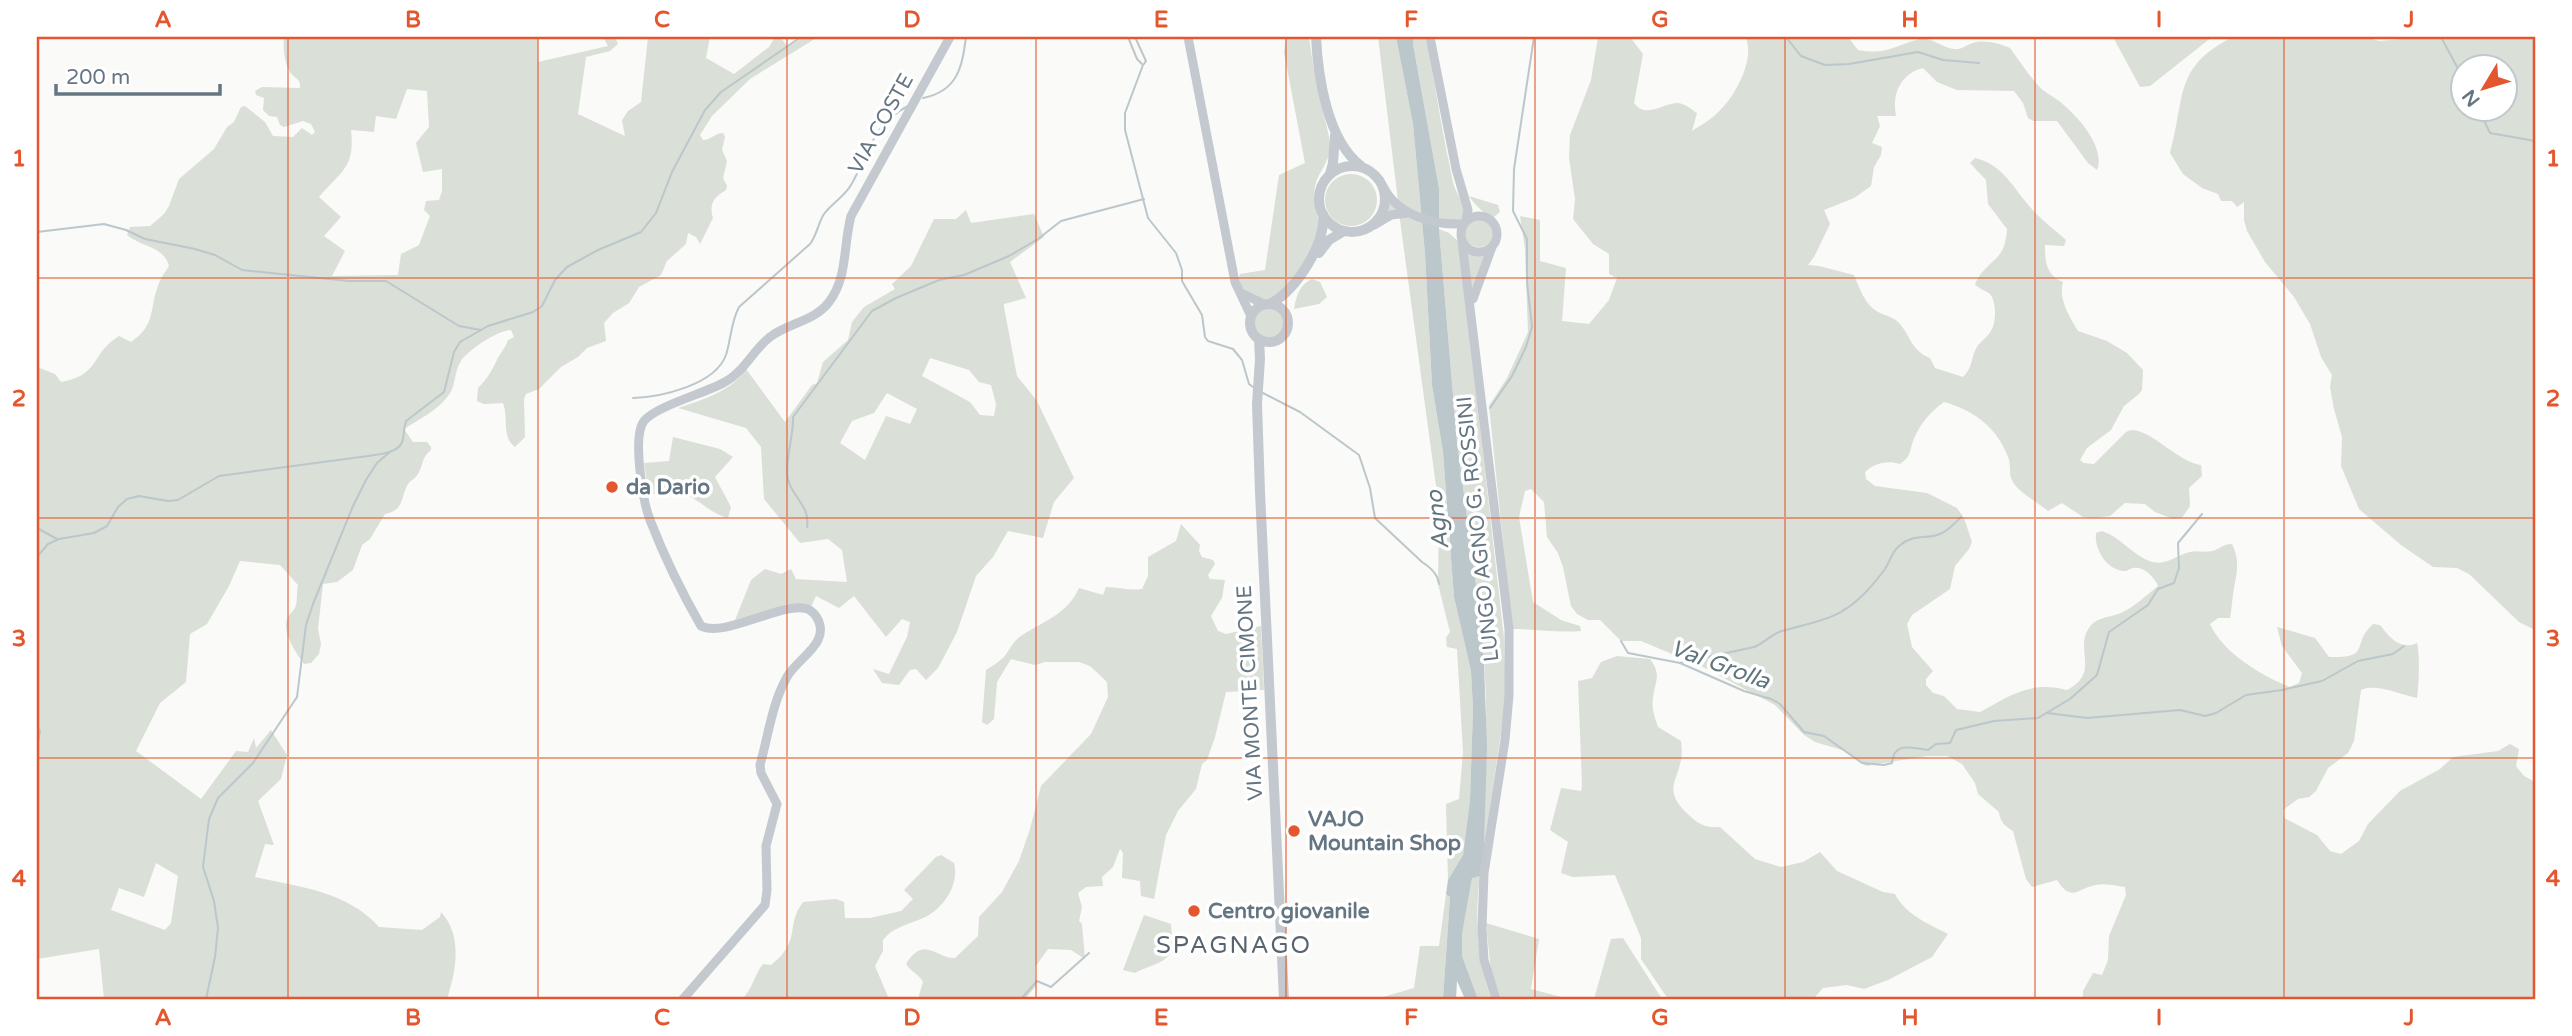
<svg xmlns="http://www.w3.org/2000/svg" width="2572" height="1036" viewBox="0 0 2572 1036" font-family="'Varela Round',sans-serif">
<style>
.green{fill:#dadfd7;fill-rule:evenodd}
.water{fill:#bbc7cb}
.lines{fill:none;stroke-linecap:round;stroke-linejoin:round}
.stream{stroke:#bbc7cb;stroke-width:2}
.secondary{stroke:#c3c9ce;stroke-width:9}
.primary{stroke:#c3c9ce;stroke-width:10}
.grid{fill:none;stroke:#e4572e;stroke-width:2;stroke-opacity:0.55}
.poi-dot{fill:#e4572e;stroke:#fff;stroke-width:2.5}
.labels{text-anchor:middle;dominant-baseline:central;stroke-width:7;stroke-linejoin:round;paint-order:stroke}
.street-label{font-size:21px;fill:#657683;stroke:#fff}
.poi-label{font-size:21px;font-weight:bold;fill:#657683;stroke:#fff;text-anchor:start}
.water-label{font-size:23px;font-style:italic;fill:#60757c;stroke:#fff}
.quarter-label{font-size:24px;letter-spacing:2px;fill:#57646e;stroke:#fff}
.neatline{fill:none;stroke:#e4572e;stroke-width:2.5}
.grid-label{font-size:23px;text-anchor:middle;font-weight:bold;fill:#e4572e}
</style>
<rect width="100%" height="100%" fill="#fafaf8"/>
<g class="green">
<path d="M284 37H538V62L608 46 603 37H615L618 44 610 51 586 57 578 114 625 136 622 120 628 111 641 102 648 37H710L706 58 734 74 769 47 775 37H780L788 47 804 37H818L750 79 712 116 700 135 703 140C711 140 715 133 723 133L725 137 722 150 727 161 723 178 727 186 726 190C713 198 709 204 713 218L700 244 696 237 688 233 686 244 667 261 661 275 639 287 629 303 613 313 604 323 606 341 587 348 578 357 561 367 539 389 526 394 524 399 525 437 515 447C501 437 509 418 503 403L484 404 477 401 478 388C488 378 491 372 497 360 500 353 505 349 508 340L514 337 511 330C498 330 468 350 461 361 454 371 456 387 448 396 438 410 418 420 404 429L413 442H427L431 447V450C421 458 424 464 418 474 415 479 409 481 407 486 400 500 404 510 385 514L370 539 362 545 353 570 337 582 323 584 318 629 321 644 319 654 311 663 304 664C296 653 281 631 288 617 290 614 293 611 295 608 298 601 296 593 298 585L280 565 240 561 229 586 207 624 190 634 186 682 160 703 136 751 201 799 236 751 248 752 254 738 256 748 271 730 287 755 281 779 258 801 274 845 265 844 255 877C299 887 347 891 379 927L422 930 440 917 441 912C463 936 456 971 447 999H104L99 949 37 959V367L55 374 61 382C101 375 90 354 119 336L131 342C156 325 149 310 158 286 160 279 165 272 169 266 164 246 141 247 127 235L130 227 150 226 164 214 169 206 179 179 214 149 227 127 234 122 241 107 245 106 265 122 273 136 293 137 302 128 312 135 315 132 311 124 303 121 284 127 280 125 277 117 269 116 263 110 264 98 256 95 255 91 262 87 300 88C301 77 293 79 289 70 284 61 283 47 284 37ZM407 89 427 91 429 127 416 143 423 172 442 169V191L439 200 426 201 424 210 430 216 419 245 401 254 398 275 332 276 345 251 324 236 341 217 319 197C342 170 355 168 351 130L374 132 376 116 396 119ZM156 863 178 876 171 923 165 930 111 910 119 888 144 897Z"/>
<path d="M1286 37H1309C1312 60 1316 82 1321 105 1324 118 1330 134 1330 147 1330 162 1318 172 1315 186 1312 201 1319 214 1319 229 1318 244 1287 292 1273 298 1257 305 1245 294 1238 282L1240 274 1265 270 1279 175 1305 163 1284 52Z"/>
<path d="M1378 37H1396L1413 124 1425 254 1432 385 1443 452 1454 597 1471 671 1473 709 1470 800 1463 855 1448 880 1446 804 1459 799 1463 752 1457 649 1447 647 1446 638 1450 632 1438 584 1439 508 1399 213 1385 215 1388 203 1399 209Z"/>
<path d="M1414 37H1425L1428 47C1436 92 1443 137 1453 182 1456 196 1471 208 1460 221L1438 218 1439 188 1413 44Z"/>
<path d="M1598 37H1630L1643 54 1634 103C1646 119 1661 104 1677 103 1684 103 1691 109 1697 113L1692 131C1703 124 1715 117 1723 107 1737 93 1756 55 1745 37H1848L1858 50C1885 55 1893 47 1916 40 1930 35 1940 47 1953 49 1962 50 1964 46 1973 43 1985 39 2000 44 2010 48 2019 60 2027 73 2037 84 2043 92 2051 95 2059 101 2077 115 2106 147 2097 170L2088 163 2057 121H2033L2028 118 2023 103 2014 91 1957 90 1937 82 1923 68C1900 74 1892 94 1896 116H1877L1880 126 1872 143 1882 147 1881 155 1874 167 1871 186 1854 198 1824 210 1830 224 1814 257 1808 265 1819 266 1854 275C1860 289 1865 305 1878 312 1884 315 1893 317 1898 322 1911 335 1910 350 1930 358L1935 368 1963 377C1974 366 1970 359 1977 347 1979 343 1985 339 1988 335 1996 327 1997 308 1992 297 1989 290 1980 291 1975 284 1988 257 2005 264 2007 229L1988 204 1986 180 1970 163 1975 158C2000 164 2010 182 2025 201 2036 216 2053 228 2066 240L2064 246 2045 245C2045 262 2046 275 2063 282 2058 298 2069 316 2078 331L2107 341 2127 353 2143 370 2142 390 2139 394 2124 406 2111 430 2087 448 2080 460 2084 463 2094 464 2126 432C2144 421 2176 462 2201 465L2202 476 2189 488 2190 506 2182 518 2173 519 2155 512 2145 504 2125 503 2110 516 2094 518 2083 517 2062 503 2048 511C2038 502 2016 492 2011 478 2009 471 2011 464 2008 457 1997 427 1973 410 1944 402 1931 411 1922 422 1915 436 1909 449 1913 455 1900 464 1887 460 1875 463 1865 472L1866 479 1875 486 1927 493 1957 508 1964 518 1972 542 1969 549 1955 566 1950 589 1912 615 1907 624 1912 647 1933 671 1926 679V685L1933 693 1944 696 1957 709 1980 712C2009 696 2032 680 2067 690 2101 672 2074 649 2089 628 2097 616 2111 618 2123 612 2135 606 2147 595 2158 586 2155 578 2144 566 2133 568 2125 570 2131 571 2123 571 2106 569 2094 549 2096 533L2102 531C2120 537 2132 554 2149 561 2167 567 2175 555 2190 552 2197 550 2205 553 2212 551 2220 549 2223 544 2232 544 2240 560 2237 572 2234 588 2232 598 2232 608 2230 618H2218L2210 624C2223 653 2262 676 2290 687L2299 683 2302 673 2282 646 2277 627 2315 638 2329 657C2373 658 2350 645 2373 624L2380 625C2389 637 2401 651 2417 643 2420 654 2419 685 2417 698 2401 695 2376 683 2361 690L2354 741 2348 753 2328 768 2316 791 2309 797 2298 799 2283 810 2284 818 2317 835 2330 851 2341 854 2359 841 2368 824 2400 791 2440 769 2453 757 2498 751 2510 744 2519 749 2516 766 2524 776 2535 782V999H2083V991L2093 973 2102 975 2108 960 2109 936 2126 895 2125 887C2116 886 2105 883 2096 885 2079 887 2072 904 2057 880L2032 887 2026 879 2013 831C2005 826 2000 822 1999 812L1978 794 1975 783 1962 764 1947 756H1927L1866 766 1845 751 1815 742 1804 735 1775 705 1703 667 1641 641H1621L1600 620H1588L1577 614 1571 606 1563 567 1558 553 1547 537 1544 502 1531 489 1525 491 1519 517 1533 602 1561 620 1580 626 1581 631C1557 633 1536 629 1512 629L1489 406 1507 378 1528 332 1525 249 1520 216 1540 220V261L1566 268 1562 321 1589 324 1609 300 1617 278 1609 274V254L1593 244 1573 219 1575 199 1569 158 1570 135 1591 80Z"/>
<path d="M2113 37H2212L2150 86 2140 87Z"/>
<path d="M2233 37H2366L2379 41 2427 37H2535V630L2519 622 2469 574 2457 568 2433 567 2401 545 2359 509 2341 466 2342 437 2334 409 2330 387 2332 375 2321 357 2310 324 2294 297 2265 262 2247 231 2244 220V202L2237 207 2232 201H2221L2218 194 2202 188 2183 174 2170 153C2186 96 2173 67 2233 37ZM2464 66H2506V108H2464Z"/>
<circle cx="1351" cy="200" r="26"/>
<path d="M1469 196 1498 205 1500 212 1494 217C1483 214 1475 205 1469 196Z"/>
<path d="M966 210 971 223 1034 214 1044 237 1010 262 1026 298 1004 304V307L1017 376 1037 401 1074 478 1054 502 1043 538 1008 531 993 557 976 576 957 632 938 668 926 680 916 669 910 670 899 685 882 683 873 669 889 674 907 637 910 622 902 619 886 637 854 596 839 608 816 596 811 607 779 609 735 620 751 580 765 569 781 574 791 569 796 579 847 582 842 550 828 539 800 543 764 499 761 447 746 428 678 408C702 400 732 391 746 369L785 422 812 385 817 383 823 362 848 340 852 322 864 307 895 289 892 284 911 266 934 219H956ZM930 358 969 370 979 382 991 385 996 404 994 416 980 415 970 402 922 376ZM887 393 917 409 910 424 886 416 865 460 840 443 852 421 874 413Z"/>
<circle cx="1479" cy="233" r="14"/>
<path d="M1439 229 1449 233 1459 242 1504 638 1505 669V706L1484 846 1486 699 1483 637 1457 442Z"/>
<path d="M1466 253 1476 256 1485 255 1471 295Z"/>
<path d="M1312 279 1320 282 1327 297 1319 304 1294 309C1296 296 1300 284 1312 279Z"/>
<circle cx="1269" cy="323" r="15"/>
<path d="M673 437 720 449 733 457 715 477 731 507 728 518C710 514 697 496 678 492 669 491 657 494 649 495L644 463 669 461Z"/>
<path d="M1181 524 1200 545 1199 551 1202 557 1213 560 1215 564 1208 575 1210 579 1225 580 1222 598 1211 616 1218 631 1226 634 1261 626 1264 690 1226 692 1215 737 1207 760 1202 764 1196 789 1178 811 1166 835 1154 899 1141 896 1140 881 1122 878 1123 853 1120 849 1113 867 1102 877 1103 886 1086 887 1078 893 1082 907 1079 921 1082 924 1085 959 1071 950 1048 949 1035 967 1036 986 1025 999H918L923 982C919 974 911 972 906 964 924 934 937 959 955 958L978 936 979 917 1002 892 1019 861 1030 829 1041 786 1091 734 1108 697 1107 682 1090 666 1079 662H1045L1035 665 1011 659 997 682 994 719 987 725 982 722 986 670C992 666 999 662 1004 657 1010 650 1012 642 1021 636 1043 621 1067 615 1079 588L1103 595 1106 587C1119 587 1129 591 1142 589L1148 576V557L1176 541Z"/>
<path d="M1617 656 1650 659C1662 675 1655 681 1653 698 1651 708 1655 718 1658 727L1681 741C1687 779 1655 785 1690 816 1699 825 1707 828 1720 827L1755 859 1781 867 1803 862 1820 852 1837 871 1883 892 1895 894C1905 914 1928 924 1948 934L1932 957 1888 980 1864 989 1847 985 1823 988 1815 997 1800 999H1668L1641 959V938L1615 875 1573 877 1561 873 1568 842 1550 830 1561 788 1581 791 1582 785 1578 681 1592 678 1601 662Z"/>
<path d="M941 855 954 863C960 885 942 911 921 919 908 924 892 928 883 940V951L875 966 889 999H742C753 989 754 975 763 964L771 965C802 941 785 926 803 902L836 899 844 902 845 918H870L901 911 913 899 904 890 936 857Z"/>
<path d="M1480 876C1474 919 1478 958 1491 999H1478L1462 956V933L1472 877Z"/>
<path d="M1446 894 1450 897 1443 999H1376L1414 988 1420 946H1439Z"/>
<path d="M1144 915 1171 924 1173 951C1163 965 1149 965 1135 973L1123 970Z"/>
<path d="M1486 923 1539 939 1531 989 1569 999H1501L1491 972Z"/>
<path d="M1623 938 1662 999H1594L1611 939Z"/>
</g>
<path class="water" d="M1396 37H1414L1413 44 1439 188V229L1457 442 1483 637 1487 746 1484 846 1480 876 1472 878 1462 934V956L1478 999H1465L1457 981 1456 999H1443L1450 897 1446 894 1448 880 1463 855 1470 800 1473 709 1471 671 1454 597 1443 452 1432 385 1425 254 1413 124Z"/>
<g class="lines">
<g class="stream">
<path d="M1128 37 1137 59 1143 65 1125 113V130L1148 218 1176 253 1182 270V281L1202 315 1205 337 1208 341 1233 349 1242 360 1249 384 1253 387"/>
<path d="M1135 37 1146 61 1144 64"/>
<path d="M1786 37 1801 56 1825 65 1849 64 1918 52 1943 60 1979 63"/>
<path d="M2441 37 2464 80"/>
<path d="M923 98C958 91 962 67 966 37"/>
<path d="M2478 108 2490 133 2535 141"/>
<path d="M37 232 104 224 126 230 145 239 195 249 215 255 242 270 349 281H386L459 326 481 330"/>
<path d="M1261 392 1300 412 1359 455 1370 488 1375 518 1422 562C1430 567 1438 574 1439 584"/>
<path d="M633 398C661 397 715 385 726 355 731 339 731 322 739 307L810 244C817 235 818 223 824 214 832 203 844 197 851 185 870 153 871 125 908 106"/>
<path d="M1490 408 1512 376 1526 347 1532 327 1527 282V239L1513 211 1514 169 1534 37"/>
<path d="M807 527C810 507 795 499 789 483 783 466 794 436 793 417L872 311 896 298 939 280 964 275 1009 256 1038 239 1061 221 1144 199"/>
<path d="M37 528 57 539"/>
<path d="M37 557 48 544 59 539 94 533 107 526 118 507 127 499 139 496 168 501 178 500 219 476 368 456C380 454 401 453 403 439 404 433 404 427 406 421L444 392 454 352 460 342 488 326 533 312 542 306 555 280 567 267 598 250 641 232 656 213 672 172 705 110 721 92 801 37"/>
<path d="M37 605V615"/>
<path d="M1621 641 1628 653 1680 663 1744 691 1771 699 1780 704 1804 732 1824 736 1862 763 1884 765 1892 763C1894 741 1911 748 1928 750L1936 744 1950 743 1956 730 1994 721 2038 718 2070 699 2097 675 2109 632 2148 605 2158 589 2174 583 2179 568 2178 543 2202 514"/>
<path d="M1680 663 1754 647C1765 643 1771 634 1782 631 1816 621 1837 621 1864 594 1872 586 1879 577 1885 569 1890 561 1892 552 1899 546 1914 533 1925 540 1940 534 1948 531 1955 523 1961 517"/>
<path d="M2047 713 2087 718 2180 710 2205 716 2216 713 2246 695 2282 690 2322 681 2358 661 2393 654 2404 646"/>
<path d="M37 727 40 731 37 748"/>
<path d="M206 999 215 957 218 928 214 901 203 867 209 819 218 798 253 763 297 697 306 625 313 604 353 506 366 480 377 463 391 451"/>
<path d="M1021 999 1037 981 1051 987 1089 953"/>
</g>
<g class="secondary">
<path d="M1188 37 1235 282 1251 316"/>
<path d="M1430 37 1456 169 1468 210 1466 220"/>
<path d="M1384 188C1398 215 1433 225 1462 224"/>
<circle cx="1479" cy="234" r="18"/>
<path d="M1374 225 1391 215 1408 213"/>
<path d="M1462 242 1509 629V695L1505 740 1484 873 1482 928 1484 960 1496 999"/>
<path d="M1243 294 1264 304"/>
<path d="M1473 299 1492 247"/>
<path d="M683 999 765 905 767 890 766 846 777 804 761 773 760 765C768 737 772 703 787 677 795 663 811 654 818 640 823 630 820 618 811 611 791 596 726 639 701 626 682 593 664 556 650 520 643 502 632 436 644 421 656 406 706 393 725 382 744 372 753 350 770 337 788 323 815 321 829 302 848 277 843 246 851 216L950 37"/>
</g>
<g class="primary">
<path d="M1316 37C1318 77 1327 140 1361 166"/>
<circle cx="1352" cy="199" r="33"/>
<path d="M1330 174 1333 163 1335 135"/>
<path d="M1319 253 1329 240 1344 231"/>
<path d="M1272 303C1297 288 1326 244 1323 214"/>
<circle cx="1269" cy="323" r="19"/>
<path d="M1259 339 1260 359 1257 404 1260 492 1284 999"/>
</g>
</g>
<path class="grid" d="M288 37V999M538 37V999M787 37V999M1036 37V999M1286 37V999M1535 37V999M1785 37V999M2035 37V999M2284 37V999M37 278H2535M37 518H2535M37 758H2535"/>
<g class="poi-dot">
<circle cx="612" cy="487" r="7"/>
<circle cx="1294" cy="831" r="7"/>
<circle cx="1194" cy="911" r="7"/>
</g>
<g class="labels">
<g class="street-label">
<text transform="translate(881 124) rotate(-61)">VIA COSTE</text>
<text transform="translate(1478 529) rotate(-96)">LUNGO AGNO G. ROSSINI</text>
<text transform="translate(1250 693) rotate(-93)">VIA MONTE CIMONE</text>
</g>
<g class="poi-label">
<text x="626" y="487">da Dario</text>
<text x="1308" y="819">VAJO<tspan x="1308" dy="24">Mountain Shop</tspan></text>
<text x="1208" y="911">Centro giovanile</text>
</g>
<g class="water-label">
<text transform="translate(1438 520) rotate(-97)">Agno</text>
<text transform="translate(1720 665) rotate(20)">Val Grolla</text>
</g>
<g class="quarter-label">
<text x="1234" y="945">SPAGNAGO</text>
</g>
</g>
<rect width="2572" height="1036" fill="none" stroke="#ffffff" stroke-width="77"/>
<g transform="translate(2484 88) rotate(232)"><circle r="33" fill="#ffffff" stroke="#c1c8cd" stroke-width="2"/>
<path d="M0-5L12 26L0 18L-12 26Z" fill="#e4572e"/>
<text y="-10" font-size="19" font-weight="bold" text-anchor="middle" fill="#657683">N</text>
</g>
<path d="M56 84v10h164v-10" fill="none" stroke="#657683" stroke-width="3.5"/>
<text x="66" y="84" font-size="21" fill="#657683" stroke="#ffffff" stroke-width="5" paint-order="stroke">200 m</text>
<rect x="38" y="38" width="2496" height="960" class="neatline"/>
<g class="grid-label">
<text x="163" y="27">A</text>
<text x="413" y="27">B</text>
<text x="662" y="27">C</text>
<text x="912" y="27">D</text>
<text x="1161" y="27">E</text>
<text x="1411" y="27">F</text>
<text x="1660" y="27">G</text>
<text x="1910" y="27">H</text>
<text x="2159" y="27">I</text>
<text x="2409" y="27">J</text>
<text x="19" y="166">1</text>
<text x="2553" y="166">1</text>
<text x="19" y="406">2</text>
<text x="2553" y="406">2</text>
<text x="19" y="646">3</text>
<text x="2553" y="646">3</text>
<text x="19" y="886">4</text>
<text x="2553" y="886">4</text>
<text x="163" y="1025">A</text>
<text x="413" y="1025">B</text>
<text x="662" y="1025">C</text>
<text x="912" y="1025">D</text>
<text x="1161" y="1025">E</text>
<text x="1411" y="1025">F</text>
<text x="1660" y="1025">G</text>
<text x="1910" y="1025">H</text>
<text x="2159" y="1025">I</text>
<text x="2409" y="1025">J</text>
</g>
</svg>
